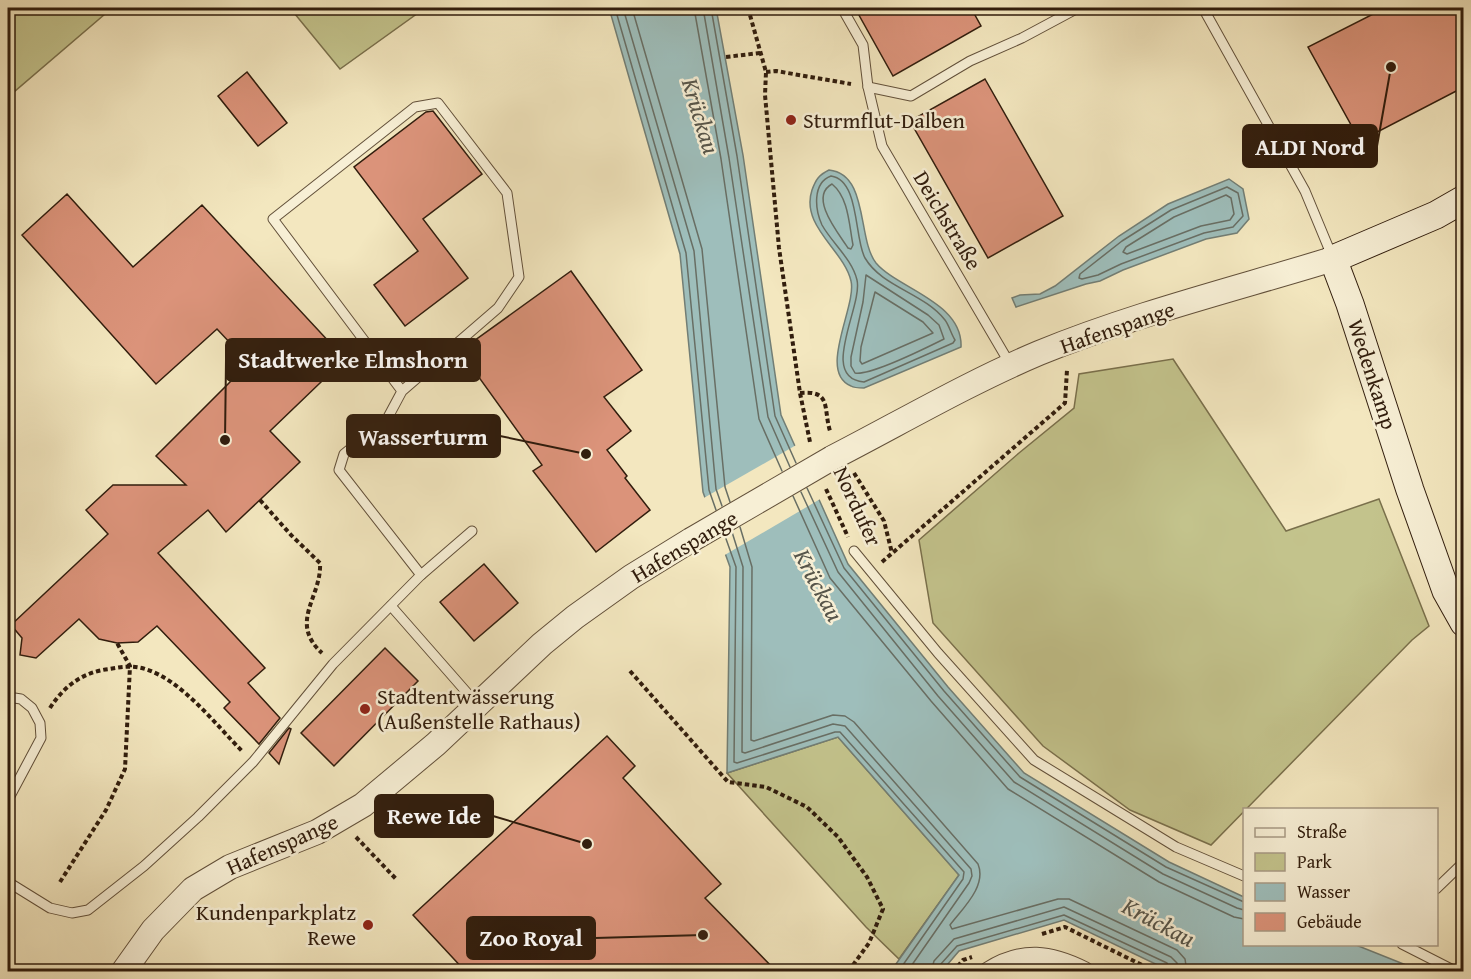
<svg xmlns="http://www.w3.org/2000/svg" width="1471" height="979" viewBox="0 0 1471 979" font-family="'Gentium Book Plus',serif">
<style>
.green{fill:#c3c38c;stroke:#7a704c;stroke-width:1.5}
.water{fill:#9ebebb;stroke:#727e75;stroke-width:1.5}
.pier{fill:#f3e7bf}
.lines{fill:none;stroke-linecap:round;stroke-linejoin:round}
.shore{stroke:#686e64;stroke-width:1.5}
.building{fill:#db937a;stroke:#311d0d;stroke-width:1.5}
.service-casing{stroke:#62503a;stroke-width:11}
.minor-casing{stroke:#62503a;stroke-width:22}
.tertiary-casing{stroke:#62503a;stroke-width:26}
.secondary-casing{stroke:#311d0d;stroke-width:29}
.path{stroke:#311d0d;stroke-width:4;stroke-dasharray:4.5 3;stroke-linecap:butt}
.service{stroke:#f7efd5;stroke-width:9}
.minor{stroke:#f7efd5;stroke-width:20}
.tertiary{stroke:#f7efd5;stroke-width:24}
.secondary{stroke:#f7efd5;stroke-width:27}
.tertiary-bridge-casing{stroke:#62503a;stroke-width:26;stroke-linecap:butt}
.tertiary-bridge{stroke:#f7efd5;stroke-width:24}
.poi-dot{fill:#8f2418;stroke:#f7efd5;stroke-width:2}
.labels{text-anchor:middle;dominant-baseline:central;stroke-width:5;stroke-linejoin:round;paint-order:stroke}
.poi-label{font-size:22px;fill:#311d0d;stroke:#f7efd5;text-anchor:start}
.street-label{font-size:22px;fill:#311d0d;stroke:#f7efd5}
.water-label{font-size:24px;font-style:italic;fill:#57554a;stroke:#f7efd5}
.leader{fill:none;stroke:#311d0d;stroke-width:2}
.callout-dot{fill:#311d0d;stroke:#f7efd5;stroke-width:2}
.callout{fill:#311d0d;stroke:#311d0d;stroke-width:2}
.callout-label{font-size:24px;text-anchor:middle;font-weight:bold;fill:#fff}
</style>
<rect width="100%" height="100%" fill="#f3e7bf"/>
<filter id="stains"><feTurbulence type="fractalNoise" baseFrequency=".00333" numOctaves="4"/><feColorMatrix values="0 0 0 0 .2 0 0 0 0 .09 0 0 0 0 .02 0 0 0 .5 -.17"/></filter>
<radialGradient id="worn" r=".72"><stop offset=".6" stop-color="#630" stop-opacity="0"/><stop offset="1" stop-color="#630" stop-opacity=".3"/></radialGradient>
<g class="green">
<path d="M8 8H112L8 97Z"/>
<path d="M290 8H425L340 69Z"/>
<path d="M1173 359 1286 531 1379 499 1429 626 1412 640 1211 845 1130 810 1043 746 933 623 919 540 1019 453 1074 408 1079 374Z"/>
<path d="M838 737 959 875 899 959 866 927 727 773Z"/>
</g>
<g class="water">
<path d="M609 8H716L743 155 781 415 848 564 948 687 1024 773 1169 862 1244 897V944L1356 945 1421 971H1170L1064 920 959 951 942 971H891L959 875 838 737 727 773 730 567 703 492 680 254Z"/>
<path d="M829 170C869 174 857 239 876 263 898 289 963 302 961 347L864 388C861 388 854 388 851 386 817 372 857 306 851 281 844 250 800 226 812 190 816 179 819 175 829 170Z"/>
<path d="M1229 179 1243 189 1249 219 1237 233 1206 239 1123 270 1100 281 1086 284 1016 307 1012 298 1020 295 1040 294 1055 286 1119 236 1168 204Z"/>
</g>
<path class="pier" d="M798 444 822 498 723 556 702 499Z"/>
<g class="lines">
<g class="shore">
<path d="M615 8 686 253 709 490 716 510"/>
<path d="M623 8 694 251 716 489 722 506"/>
<path d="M632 8 702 249 725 487 730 502"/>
<path d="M694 8 721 159 759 419 782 471"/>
<path d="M703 8 729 158 768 417 790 467"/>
<path d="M711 8 737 156 775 416 796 463"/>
<path d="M831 176C860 180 854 239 865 258 882 287 924 293 945 320 949 325 951 334 955 340L953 343 864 382C818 378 863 306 857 280 852 259 832 243 822 225 815 210 812 183 831 176Z"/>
<path d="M832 184C849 198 849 225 853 245L851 249 848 248C839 234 808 197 832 184Z"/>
<path d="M1227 187 1238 193 1243 216 1233 227 1204 233 1121 264 1098 275 1082 279 1079 278 1080 274 1122 241 1171 210Z"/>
<path d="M1226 195 1231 198 1234 214 1230 220 1201 226 1127 254 1123 252 1126 247 1174 217Z"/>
<path d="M866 275 928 315 939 325 944 339C928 347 870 376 855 373L851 366V357L863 302Z"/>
<path d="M875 292 923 322 933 333 862 364 860 361 861 347Z"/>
<path d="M807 488 844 568 944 691 1020 777 1166 867 1244 902"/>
<path d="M801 492 838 572 938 696 1014 782 1163 874 1237 908 1244 910"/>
<path d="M793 496 830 578 931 701 1008 789 1159 882 1234 917 1244 919"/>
<path d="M740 527 752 567 751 740 754 741 833 715 845 716 854 722 978 864C987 886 963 908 950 925L952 929 1058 899H1069L1177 950 1185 959 1187 972"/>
<path d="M732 532 743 567 742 752 745 753 833 724 845 726 971 869 972 876 969 883 907 972"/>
<path d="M725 536 736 567 734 762 737 763 835 732H840L964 872 963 879 898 972"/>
<path d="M931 972 934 961 954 939 1064 907 1171 957 1177 963 1178 972"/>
<path d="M938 972 940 965 957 946 1064 915 1167 963 1171 972"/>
</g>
</g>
<g class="building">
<path d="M855 8H971L981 26 893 76Z"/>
<path d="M1385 8H1464V87L1360 141 1308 47Z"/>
<path d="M247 72 287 123 258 146 218 96Z"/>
<path d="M985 79 1063 216 988 258 910 121Z"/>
<path d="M433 111 482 174 423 219 468 278 405 326 374 285 418 251 354 167 426 112Z"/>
<path d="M67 194 133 267 202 205 345 359 270 431 300 462 226 532 208 510 158 553 265 668 248 683 280 718 259 744 224 708 230 702 157 626 138 642 117 643 99 639 79 619 36 658 20 655 22 638 11 625 108 534 86 510 113 485H186L156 456 249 363 217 329 156 384 22 235Z"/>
<path d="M571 271 642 370 604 397 631 431 607 450 627 476 625 478 650 510 596 552 533 471 542 465 460 351Z"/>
<path d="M484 564 518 603 474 641 440 602Z"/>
<path d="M385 648 418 681 334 766 301 733Z"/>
<path d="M289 728 291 729 279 764 269 753Z"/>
<path d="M607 736 635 766 623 778 721 884 705 898 777 972H466L413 915Z"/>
</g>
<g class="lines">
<g class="service-casing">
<g id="service">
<path d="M842 8 863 45 868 87 882 146 1010 364"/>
<path d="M1203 8 1305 191 1332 256"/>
<path d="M868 87 911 96 970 61 1022 38 1078 8"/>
<path d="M402 391 498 308 519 277 507 193 438 103 415 107 273 219 402 391 387 419 344 454 339 470 421 575"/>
<path d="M854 551 938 653 1034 760 1176 847 1244 876"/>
<path d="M391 606 476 703"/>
<path d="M8 697 21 699 32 708 40 723 41 738 8 800"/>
<path d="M8 882 50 908 72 913 88 910 144 866 198 817 253 762 333 664 421 575 472 531"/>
<path d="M1436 889 1464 862"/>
<path d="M1402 944 1457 972"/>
</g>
</g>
<g class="minor-casing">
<path id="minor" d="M989 972C1023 951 1050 955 1084 972"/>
</g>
<g class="tertiary-casing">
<g id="tertiary">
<path d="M832 458C900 423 968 383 1039 353 1134 314 1235 289 1333 259"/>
<path d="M123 972 153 930 193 889 230 867 317 832 363 805 436 744 542 644 575 617 631 577 691 540"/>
</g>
</g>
<g class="secondary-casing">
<path id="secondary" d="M1464 199 1436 215 1333 259 1350 304 1410 490 1446 591 1464 623"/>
</g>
<g class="path">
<path d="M748 8 766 72 765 95 779 248 800 393 810 442"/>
<path d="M726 57 760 53"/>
<path d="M766 72 776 71 851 84"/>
<path d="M800 393C832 390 823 408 830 431"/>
<path d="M854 473 884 521 892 553"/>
<path d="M826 489 848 537"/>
<path d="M260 500 291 535 320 563C322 597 288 622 322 653"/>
<path d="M882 562 1065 403 1067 370"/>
<path d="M630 671 728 782 766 787 807 807 838 837 867 877 883 909 869 943 848 972"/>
<path d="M50 708C64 686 83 672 109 669 121 667 133 665 145 669 182 680 215 724 242 751"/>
<path d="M356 837 397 880"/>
<path d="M60 882 106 810 125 769 130 666 117 643"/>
<path d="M1042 934 1065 927 1156 972"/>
<path d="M953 972 963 960 972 957"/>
</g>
<use href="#service" class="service"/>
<use href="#minor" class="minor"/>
<use href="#tertiary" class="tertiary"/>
<use href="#secondary" class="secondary"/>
<g class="tertiary-bridge-casing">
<path id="tertiary-bridge" d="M691 540 832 458"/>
</g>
<use href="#tertiary-bridge" class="tertiary-bridge"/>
</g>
<g class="poi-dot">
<circle cx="791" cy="120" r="6"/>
<circle cx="365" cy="709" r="6"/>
<circle cx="368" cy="925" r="6"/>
</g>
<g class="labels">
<g class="poi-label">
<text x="803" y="120">Sturmflut-Dalben</text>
<text x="377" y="696">Stadtentwässerung<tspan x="377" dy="25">(Außenstelle Rathaus)</tspan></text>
<text x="356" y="912" text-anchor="end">Kundenparkplatz<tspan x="356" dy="25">Rewe</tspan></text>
</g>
<g class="street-label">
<text transform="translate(948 220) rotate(59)">Deichstraße</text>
<text transform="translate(1117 327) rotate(-19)">Hafenspange</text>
<text transform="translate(1373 374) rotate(72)">Wedenkamp</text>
<text transform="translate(858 506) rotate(65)">Nordufer</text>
<text transform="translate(684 546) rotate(-31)">Hafenspange</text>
<text transform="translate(282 844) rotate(-24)">Hafenspange</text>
</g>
<g class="water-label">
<text transform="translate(701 116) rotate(73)">Krückau</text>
<text transform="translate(819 585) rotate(62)">Krückau</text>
<text transform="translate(1159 922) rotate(28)">Krückau</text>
</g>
</g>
<path class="leader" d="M1391 67L1377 146M225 440L226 360M586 454L500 436M587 844L493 816M703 935L595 938"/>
<g class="callout-dot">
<circle cx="1391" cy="67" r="6"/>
<circle cx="225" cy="440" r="6"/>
<circle cx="586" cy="454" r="6"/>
<circle cx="587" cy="844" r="6"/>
<circle cx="703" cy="935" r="6"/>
</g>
<g class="callout">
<rect x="1243" y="125" width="134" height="42" rx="6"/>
<rect x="226" y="339" width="254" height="42" rx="6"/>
<rect x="347" y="415" width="153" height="42" rx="6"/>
<rect x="375" y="795" width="118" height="42" rx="6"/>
<rect x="467" y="917" width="128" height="42" rx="6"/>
</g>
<g class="callout-label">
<text x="1310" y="155">ALDI Nord</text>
<text x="353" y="368">Stadtwerke Elmshorn</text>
<text x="423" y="445">Wasserturm</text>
<text x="434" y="824">Rewe Ide</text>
<text x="531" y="946">Zoo Royal</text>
</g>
<rect width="1471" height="979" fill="none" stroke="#f3e7bf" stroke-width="30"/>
<rect x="9" y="9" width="1453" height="961" fill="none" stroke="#311d0d" stroke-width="3"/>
<rect x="15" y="15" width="1441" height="949" fill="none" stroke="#311d0d" stroke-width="1.5"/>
<rect x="1243" y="808" width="195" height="138" fill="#f7efd5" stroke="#a89b85" stroke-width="1.5"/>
<rect x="1255" y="828" width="30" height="9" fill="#f7efd5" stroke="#a89b85" stroke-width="1.5"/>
<text x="1297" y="838" font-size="18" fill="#311d0d">Straße</text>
<rect x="1255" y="853" width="30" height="18" fill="#c3c38c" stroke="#a89b85" stroke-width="1.5"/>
<text x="1297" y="868" font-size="18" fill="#311d0d">Park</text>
<rect x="1255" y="883" width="30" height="18" fill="#9ebebb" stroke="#a89b85" stroke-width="1.5"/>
<text x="1297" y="898" font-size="18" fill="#311d0d">Wasser</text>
<rect x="1255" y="913" width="30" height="18" fill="#db937a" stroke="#a89b85" stroke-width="1.5"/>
<text x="1297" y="928" font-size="18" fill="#311d0d">Gebäude</text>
<rect width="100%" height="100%" filter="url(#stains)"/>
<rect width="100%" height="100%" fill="url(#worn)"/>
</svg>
